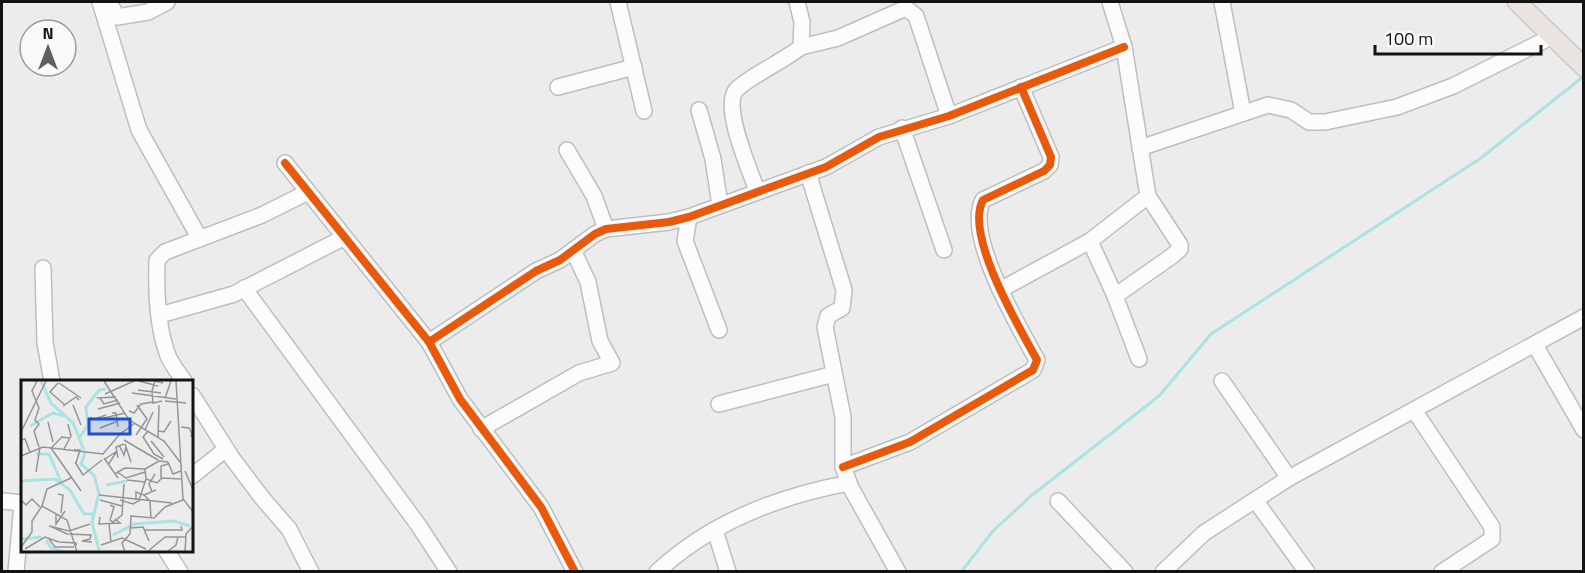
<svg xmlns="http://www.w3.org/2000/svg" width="1585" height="573" viewBox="0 0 1585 573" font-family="'Titillium Web',sans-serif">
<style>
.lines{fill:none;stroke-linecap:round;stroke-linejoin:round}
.stream{stroke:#abe3e4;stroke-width:3}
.minor-casing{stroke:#bebebe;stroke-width:18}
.major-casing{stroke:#c9c9c9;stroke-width:21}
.minor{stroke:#fcfcfc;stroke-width:15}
.major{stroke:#ebe4e1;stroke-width:18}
.cycleway-casing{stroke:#f9f9fb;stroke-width:11}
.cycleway{stroke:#e8590c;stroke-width:8}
.inset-river{fill:none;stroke:#abe3e4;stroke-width:3}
.inset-road{fill:none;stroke:#959596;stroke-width:1.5}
.view{fill:#1d4ed8;fill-opacity:0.15;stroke:#1d4ed8;stroke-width:3}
.inset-edge{fill:none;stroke:#131314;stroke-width:3}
</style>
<rect width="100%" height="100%" fill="#ececec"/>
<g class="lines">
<path class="stream" d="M961 572 993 531 1031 496 1159 396 1211 334 1481 158 1584 76"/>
<g class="minor-casing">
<g id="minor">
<path d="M100 2 139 130 200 239"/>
<path d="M109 2 117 17 148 12 167 2"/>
<path d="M618 2 644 111"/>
<path d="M1110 2 1124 47 1148 196 1180 245V249L1172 256 1115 296"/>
<path d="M1222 2 1243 113"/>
<path d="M801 47 838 38 906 8 916 16 949 116"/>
<path d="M558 87 634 67"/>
<path d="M699 110 713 159 720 205"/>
<path d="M902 128 944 250"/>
<path d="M1140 148 1268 105 1291 110 1309 122H1325L1397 107 1453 86 1551 37"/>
<path d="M567 150 594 196 606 229"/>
<path d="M285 163 429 342 460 399 541 507 575 572"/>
<path d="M808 173 844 290 842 308 828 316 825 327 843 417V467L851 488 898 572"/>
<path d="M757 191C750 170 722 108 736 90 747 78 785 60 801 47L802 22 797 2"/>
<path d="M689 217 685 241 719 330"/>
<path d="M1090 241 1115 296 1139 359"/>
<path d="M43 268 45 343 52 381"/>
<path d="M244 288 419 526 449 572"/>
<path d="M1000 290 1090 241 1148 196"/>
<path d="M160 315 234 294 343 238"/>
<path d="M429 342 536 271 560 260 595 234 606 229 669 222 689 217 826 167 879 137 949 116 1124 47"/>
<path d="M1535 345 1584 430"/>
<path d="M184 381C178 372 170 363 167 353 157 325 156 289 157 260L165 252 262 215 306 193"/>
<path d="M1222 381 1289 478"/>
<path d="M192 395 232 458 263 499 289 529 311 572"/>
<path d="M719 404 834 374"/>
<path d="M1414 410 1492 527V539L1442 572"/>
<path d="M481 429 579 373 612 363 600 341 588 282 573 250"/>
<path d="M843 467 910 442 1033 370 1037 360C1019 327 964 235 983 200L1044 171 1050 165 1051 157 1021 87"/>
<path d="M192 476 226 449"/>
<path d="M1255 500 1307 572"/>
<path d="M2 501 22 503"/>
<path d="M1058 501 1125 572"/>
<path d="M715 530 728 572"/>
<path d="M166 550 180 572"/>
<path d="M16 572 22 504"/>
<path d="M657 572C709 523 780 496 849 483"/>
<path d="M1163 572 1204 533 1289 478 1584 317"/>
</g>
</g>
<g class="major-casing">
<path id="major" d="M1517 2 1584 67"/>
</g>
<use href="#minor" class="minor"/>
<use href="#major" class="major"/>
<g class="cycleway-casing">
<g id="cycleway">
<path d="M285 163 429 342 460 399 541 507 575 572"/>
<path d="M429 342 536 271 560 260 595 234 606 229 669 222 689 217 826 167 879 137 949 116 1124 47"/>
<path d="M843 467 910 442 1033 370 1037 360C1019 327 964 235 983 200L1044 171 1050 165 1051 157 1021 87"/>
</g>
</g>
<use href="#cycleway" class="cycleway"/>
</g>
<g transform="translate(21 380)">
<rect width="172" height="172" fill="#ececec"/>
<path class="inset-river" d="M20 1 30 23 52 43 63 70M9 46 32 33 44 36M59 57 67 45 65 27 78 10 85 9M65 71 60 84 73 95 78 113 71 142 78 170M15 74H28L40 102M0 101 34 99 49 110 63 134H73M85 105 106 101M92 155 114 144 153 141 169 146M0 159 21 157M25 160 30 168 44 172"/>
<path class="inset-road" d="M16 1 11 11 18 28 14 40 18 44 13 51 18 67M83 1 108 40 143 61 159 82M118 1 137 6M155 1 162 119 173 133M37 3 29 12 44 25M38 3 60 18M117 10 140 13M111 13 155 19M84 14 113 1M76 18 95 17M79 18 83 24 97 20M144 18 150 1M141 21 132 23 131 11 134 1 142 3M144 21 165 23M52 25 60 45M42 26 55 17 58 20M77 29 99 23M108 31 113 33 120 24 132 22M91 33H95L97 47M70 37 71 40 85 35M79 39 104 33M27 42 32 62M160 47 168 48 172 56H169M79 48 97 41M124 50 132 32M127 51 122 57 133 74 142 79M138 51 143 52 150 41M0 52 25 1M115 55 126 39 116 25M137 57 138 25M48 58 41 57 30 68 60 111M0 60 4 59 9 72M103 60 137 80M130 61 143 77M104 64 110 82M98 65 103 75 105 67M43 69 50 56 47 44M53 70H59L55 83M0 76 22 67 82 74 99 54 113 44M83 78 97 98M97 78 95 67 103 64M84 79 96 71 87 85M54 82 62 95 81 80M147 82 138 81 124 89 125 99 136 103 141 98 160 99M147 82 152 94 160 91M164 91 173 112M15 92 19 67M96 92 105 98 124 92M95 93 104 88 124 89M140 98V86L147 84M106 100 124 102M131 112 128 104 134 94M37 114 42 115 40 133M78 115 151 123M123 115 129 121 130 138M115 119V112L123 115 135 110M0 120 5 125 11 119 19 127M79 120 101 126M99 120 112 124 119 120M118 120 125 99M89 125 93 127 89 140 92 142 101 135 103 104M21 126 26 109 50 98M35 134V144L44 131M79 137 78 144 99 143 94 139M88 144 90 162M28 146 48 151 69 144M29 146 46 154 70 155 69 159 61 161 71 162M110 148 122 147 128 161M123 150H161L160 146M28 159 34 167H53M38 162 55 163V166M80 165 101 158 125 169M0 167 11 152V141L21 126 46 140 56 172M4 169 24 157 38 162M60 172H83M104 172 101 163 109 154 110 136 133 138 144 127 162 120M126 172 144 157H164M146 172 155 165 157 157M164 172 165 154 173 145"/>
<path class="view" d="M68 39H109V54H68Z"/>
<rect width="172" height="172" class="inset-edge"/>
</g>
<rect width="1585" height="573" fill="none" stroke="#131314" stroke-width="6"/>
<g transform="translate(48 48)"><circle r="28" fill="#f9f9fb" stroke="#9d9d9f" stroke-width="1.5"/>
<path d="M0-4.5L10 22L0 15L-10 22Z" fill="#5f5f60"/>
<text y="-9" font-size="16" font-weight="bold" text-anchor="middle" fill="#131314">N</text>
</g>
<path d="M1375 45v9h166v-9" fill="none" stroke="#131314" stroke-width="3"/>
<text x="1384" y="45" font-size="18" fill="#131314" stroke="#f9f9fb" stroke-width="4.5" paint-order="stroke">100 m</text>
</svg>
